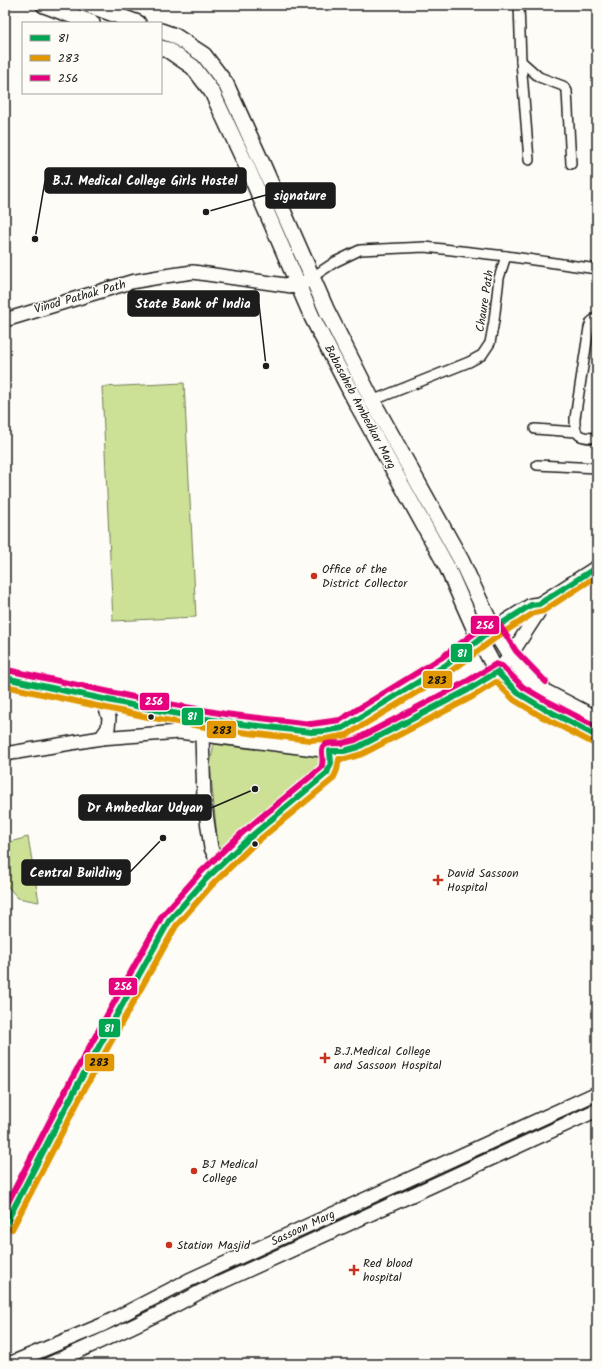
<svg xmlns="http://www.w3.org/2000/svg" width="602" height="1369" viewBox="0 0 602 1369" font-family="Kalam,sans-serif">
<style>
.green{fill:#cde196;stroke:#747e59}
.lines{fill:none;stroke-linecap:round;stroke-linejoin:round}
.street-casing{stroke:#1c1c1c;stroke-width:12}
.secondary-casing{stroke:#1c1c1c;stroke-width:16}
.primary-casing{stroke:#1c1c1c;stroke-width:18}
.street{stroke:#fdfcf7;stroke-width:9}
.secondary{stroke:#fdfcf7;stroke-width:13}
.primary{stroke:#fdfcf7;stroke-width:15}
.bus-1-casing{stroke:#fdfcf7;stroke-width:9}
.bus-2-casing{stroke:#fdfcf7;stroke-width:9}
.bus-3-casing{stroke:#fdfcf7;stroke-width:9}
.bus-1{stroke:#00a651;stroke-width:6}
.bus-2{stroke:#e19803;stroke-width:6}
.bus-3{stroke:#e5007d;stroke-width:6}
.poi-dot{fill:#c8321e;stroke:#fdfcf7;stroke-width:1.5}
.bus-dot{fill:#1c1c1c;stroke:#fdfcf7;stroke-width:1.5}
.labels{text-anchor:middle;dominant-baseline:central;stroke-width:3;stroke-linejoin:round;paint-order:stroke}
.street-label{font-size:12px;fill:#1c1c1c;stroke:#fdfcf7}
.poi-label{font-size:12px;fill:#1c1c1c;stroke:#fdfcf7;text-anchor:start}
.leader{fill:none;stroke:#1c1c1c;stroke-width:1.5}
.callout-dot{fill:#1c1c1c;stroke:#fdfcf7;stroke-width:1.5}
.callout{fill:#1c1c1c;stroke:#1c1c1c;stroke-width:1.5}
.callout-label{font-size:13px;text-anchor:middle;font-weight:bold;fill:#fff}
.line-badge{stroke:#fdfcf7;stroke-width:1.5}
.badge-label{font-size:11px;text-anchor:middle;font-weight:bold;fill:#fff}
.pale-badge-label{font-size:11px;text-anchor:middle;font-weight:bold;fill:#111}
</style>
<rect width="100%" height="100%" fill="#fdfcf7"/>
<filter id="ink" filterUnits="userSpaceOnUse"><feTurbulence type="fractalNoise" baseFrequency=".025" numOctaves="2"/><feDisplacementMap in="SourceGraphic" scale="8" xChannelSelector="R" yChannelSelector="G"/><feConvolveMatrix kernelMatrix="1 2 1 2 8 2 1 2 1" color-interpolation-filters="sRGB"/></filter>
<g filter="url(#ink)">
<g class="green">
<path d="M184 383 196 617 113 621 102 387Z"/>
<path d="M214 742 321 752 322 767 223 857 218 847 210 766Z"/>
<path d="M28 837 39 902 18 898 9 888 5 881V848L10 842Z"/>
</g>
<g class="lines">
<g class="street-casing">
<g id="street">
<path d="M519 5 521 61 529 160"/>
<path d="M521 61 539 77 563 86 567 91 571 164"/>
<path d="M311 278 335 262 360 250 425 247 506 256"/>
<path d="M597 317 591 322 589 328 575 418C574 437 580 438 597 438"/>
<path d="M369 402 469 362 482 355 490 343 494 321 499 278 506 256 597 269"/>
<path d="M535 429 576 432"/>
<path d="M537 465 597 468"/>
</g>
</g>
<g class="secondary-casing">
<g id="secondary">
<path d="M5 320 131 282 165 276 193 272 299 287 306 281"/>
<path d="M5 678 150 709 224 722 311 732 324 731 343 728 421 681 446 665 493 629 531 605 539 604 597 567"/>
<path d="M94 698 105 706 109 718 108 728 101 738"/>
<path d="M202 736 204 799 211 848 220 867"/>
<path d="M5 754 101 738 179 732 330 751H344L358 747 468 690 497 672 510 656 538 613 539 604"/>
<path d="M5 1225 77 1086 169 921 206 879 248 839 327 773C336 760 328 745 324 731"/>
<path d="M9 1364 102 1325 189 1280 597 1093"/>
<path d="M49 1364C100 1342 151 1319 200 1292L597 1110"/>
</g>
</g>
<g class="primary-casing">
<g id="primary">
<path d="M44 5 92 23"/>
<path d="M89 5 138 23"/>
<path d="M161 31 175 36 204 55 226 84 262 163 327 311 372 400 461 560 493 629 510 656 529 677 547 693 597 719"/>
<path d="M161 48 168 50 193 67 212 92 248 169 312 317 358 406 447 567 479 639 497 672 518 693 543 708 597 736"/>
</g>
</g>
<use href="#street" class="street"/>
<use href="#secondary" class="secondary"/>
<use href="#primary" class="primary"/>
<g class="bus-1-casing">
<g id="bus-1">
<path d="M5 678 150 709 224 722 311 732 324 731 343 728 446 665 493 629 531 605 539 604 597 567"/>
<path d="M5 1225 77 1086 169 921 206 879 248 839 327 773 331 763 330 751H344L358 747 468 690 497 672 518 693 543 708 597 736"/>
</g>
</g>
<g class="bus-2-casing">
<g id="bus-2">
<path d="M5 686 148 717 223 730 310 740 325 739 347 735 450 672 498 636 534 613 543 611 597 576"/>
<path d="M12 1229 84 1090 176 926 212 885 253 845 333 779 337 770 339 759H345L362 754 472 697 496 682 514 700 539 715 593 743"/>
</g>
</g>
<g class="bus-3-casing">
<g id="bus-3">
<path d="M7 670 152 701 225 714 311 724 340 720 441 658 488 623 493 621 499 624 516 651 546 682"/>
<path d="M5 1208 70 1082 162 916 200 873 242 833 321 768C324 762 322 758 322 752 321 740 335 744 343 743 347 742 351 741 355 740L464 683 496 664 502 666 523 687 547 701 597 727"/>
</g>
</g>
<use href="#bus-1" class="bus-1"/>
<use href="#bus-2" class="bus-2"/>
<use href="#bus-3" class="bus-3"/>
</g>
</g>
<g class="poi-dot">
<circle cx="314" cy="576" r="4"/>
<path d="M436 874h4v4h4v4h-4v4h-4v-4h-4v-4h4z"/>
<path d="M323 1052h4v4h4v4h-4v4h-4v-4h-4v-4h4z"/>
<circle cx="194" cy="1171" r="4"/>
<circle cx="169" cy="1245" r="4"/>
<path d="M352 1264h4v4h4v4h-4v4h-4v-4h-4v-4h4z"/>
</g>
<g class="bus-dot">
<circle cx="151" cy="717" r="3.5"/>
<circle cx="255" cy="844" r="3.5"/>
</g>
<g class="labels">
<g class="street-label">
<text transform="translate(80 297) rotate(-16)">Vinod Pathak Path</text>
<text transform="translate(485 301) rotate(-81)">Chaure Path</text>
<text transform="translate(360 407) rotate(62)">Babasaheb Ambedkar Marg</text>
<text transform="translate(303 1228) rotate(-25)">Sassoon Marg</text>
</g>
<g class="poi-label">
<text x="322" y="569">Office of the<tspan x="322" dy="14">District Collector</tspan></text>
<text x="447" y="873">David Sassoon<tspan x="447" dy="14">Hospital</tspan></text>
<text x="334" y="1051">B.J.Medical College<tspan x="334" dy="14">and Sassoon Hospital</tspan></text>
<text x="202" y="1164">BJ Medical<tspan x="202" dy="14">College</tspan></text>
<text x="177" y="1245">Station Masjid</text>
<text x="363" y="1263">Red blood<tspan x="363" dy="14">hospital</tspan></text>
</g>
</g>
<path class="leader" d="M35 239L45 181M206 212L266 195M266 366L259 304M255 789L211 808M163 838L130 872"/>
<g class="callout-dot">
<circle cx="35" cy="239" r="4"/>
<circle cx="206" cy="212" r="4"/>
<circle cx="266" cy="366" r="4"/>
<circle cx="255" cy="789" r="4"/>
<circle cx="163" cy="838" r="4"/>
</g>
<g class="callout">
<rect x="45" y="168" width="201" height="25" rx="4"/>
<rect x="266" y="183" width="69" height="25" rx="4"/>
<rect x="128" y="291" width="131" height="25" rx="4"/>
<rect x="79" y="795" width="132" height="25" rx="4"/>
<rect x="22" y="860" width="108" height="25" rx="4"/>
</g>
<g class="callout-label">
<text x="145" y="185">B.J. Medical College Girls Hostel</text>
<text x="300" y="200">signature</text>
<text x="193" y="308">State Bank of India</text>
<text x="145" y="812">Dr Ambedkar Udyan</text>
<text x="76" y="877">Central Building</text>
</g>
<g class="line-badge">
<rect x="470" y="615" width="30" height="20" rx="4" fill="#e5007d"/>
<rect x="450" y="643" width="23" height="20" rx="4" fill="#00a651"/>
<rect x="422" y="670" width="31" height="19" rx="4" fill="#e19803"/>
<rect x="139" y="692" width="31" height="19" rx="4" fill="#e5007d"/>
<rect x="181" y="707" width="23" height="19" rx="4" fill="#00a651"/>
<rect x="206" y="720" width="31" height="19" rx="4" fill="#e19803"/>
<rect x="108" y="977" width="30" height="19" rx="4" fill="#e5007d"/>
<rect x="98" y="1018" width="23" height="20" rx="4" fill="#00a651"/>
<rect x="84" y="1053" width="31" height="19" rx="4" fill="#e19803"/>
</g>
<g class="badge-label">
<text x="485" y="629">256</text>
<text x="462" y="657">81</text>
<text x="154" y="705">256</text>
<text x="192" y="720">81</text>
<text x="123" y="990">256</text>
<text x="109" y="1032">81</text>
</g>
<g class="pale-badge-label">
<text x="437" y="684">283</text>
<text x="222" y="734">283</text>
<text x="99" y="1066">283</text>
</g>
<rect width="602" height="1369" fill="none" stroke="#fdfcf7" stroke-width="20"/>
<rect x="10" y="10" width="582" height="1349" fill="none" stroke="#1c1c1c" stroke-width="1.5" filter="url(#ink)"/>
<rect x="22" y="22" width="140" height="72" fill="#fdfcf7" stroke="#a3a29f"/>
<rect x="30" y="35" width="20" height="6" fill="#00a651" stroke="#a3a29f"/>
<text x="58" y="42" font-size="12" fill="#1c1c1c">81</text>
<rect x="30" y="55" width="20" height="6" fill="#e19803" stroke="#a3a29f"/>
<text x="58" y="62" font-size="12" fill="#1c1c1c">283</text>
<rect x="30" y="75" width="20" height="6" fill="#e5007d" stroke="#a3a29f"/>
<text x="58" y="82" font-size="12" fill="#1c1c1c">256</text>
</svg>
